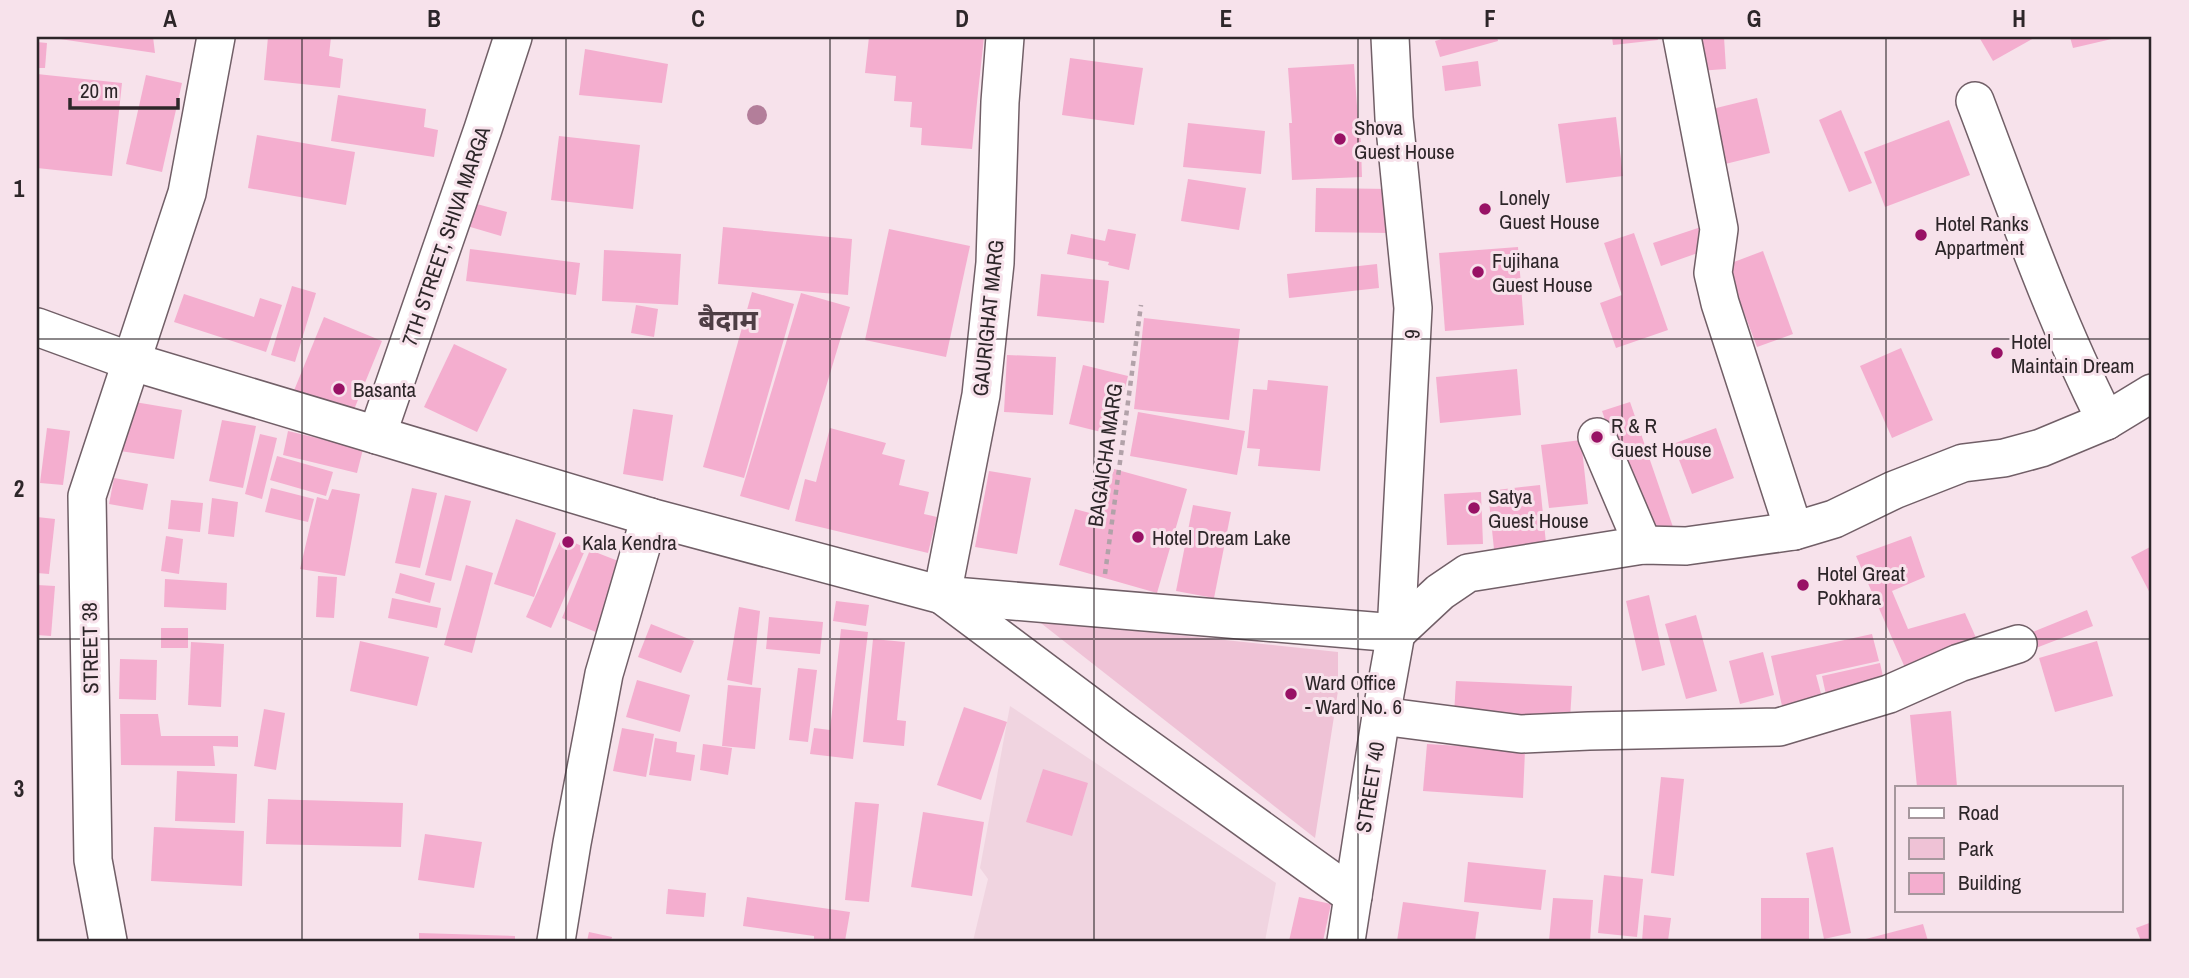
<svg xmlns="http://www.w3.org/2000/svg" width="2189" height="978" viewBox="0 0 2189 978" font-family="'Archivo Narrow','Noto Sans Devanagari',sans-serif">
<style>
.built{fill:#f0d4e0}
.green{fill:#efc2d6}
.building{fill:#f4aecf}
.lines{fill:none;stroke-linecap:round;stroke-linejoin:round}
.street-casing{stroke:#715f67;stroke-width:40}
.path{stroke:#b2a2a9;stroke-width:4.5;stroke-dasharray:5 5;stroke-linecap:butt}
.street{stroke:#fff;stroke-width:37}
.tree{fill:#b37e9a}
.grid{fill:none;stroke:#2d2629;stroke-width:2;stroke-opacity:0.55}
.poi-dot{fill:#981165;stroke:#f7e2eb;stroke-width:2.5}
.labels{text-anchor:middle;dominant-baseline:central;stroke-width:6;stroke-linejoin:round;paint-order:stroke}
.poi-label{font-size:21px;fill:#2d2629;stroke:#f7e2eb;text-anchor:start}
.street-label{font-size:21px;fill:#2d2629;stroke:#f7e2eb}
.district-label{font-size:28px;font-weight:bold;fill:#4e3e45;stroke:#f7e2eb}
.neatline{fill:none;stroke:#2d2629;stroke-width:2.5}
.grid-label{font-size:23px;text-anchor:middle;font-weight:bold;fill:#2d2629}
</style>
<rect width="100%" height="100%" fill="#f7e2eb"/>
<path class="built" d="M1010 706 1276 883 1265 941H973L988 879 980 868Z"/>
<path class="green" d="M1037 620 1338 652V691L1315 838Z"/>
<g class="building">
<path d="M53 37H153L155 53 53 38Z"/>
<path d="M268 37H331L329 56 343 59 340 88 264 80Z"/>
<path d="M869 37H984L972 149 921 145 922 128 910 127 912 102 894 101 896 76 865 73Z"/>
<path d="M1449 37H1497L1498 41 1440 57 1435 41Z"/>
<path d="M1612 37H1657L1658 40 1613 45Z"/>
<path d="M1696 37H1724L1726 69 1698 71Z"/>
<path d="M1979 37H2036L1993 61Z"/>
<path d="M2070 37H2116V38L2073 48Z"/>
<path d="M37 42 47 43 45 68H37Z"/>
<path d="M585 49 668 64 662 103 579 95Z"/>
<path d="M1070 58 1143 68 1134 125 1062 115Z"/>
<path d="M1478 61 1481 86 1445 91 1442 66Z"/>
<path d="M1354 64 1358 120H1360L1362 177 1292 180 1289 123H1292L1288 68Z"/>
<path d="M37 74 122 83 112 176 37 168Z"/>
<path d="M146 75 182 83 162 172 126 164Z"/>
<path d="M338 95 426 109 424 127 438 130 434 157 331 141Z"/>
<path d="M1757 98 1770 153 1717 166 1704 111Z"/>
<path d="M1841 110 1872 183 1849 192 1819 120Z"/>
<path d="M1616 117 1623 176 1566 183 1558 124Z"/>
<path d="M1949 120 1970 175 1885 207 1864 152Z"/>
<path d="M1188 123 1265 131 1261 174 1183 167Z"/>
<path d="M257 135 355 152 346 205 248 188Z"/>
<path d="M559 136 640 145 633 209 551 200Z"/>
<path d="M1188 179 1246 188 1239 230 1181 221Z"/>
<path d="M1316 188 1392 189 1391 233 1315 232Z"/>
<path d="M473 203 507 212 501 236 467 226Z"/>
<path d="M723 227 852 239 848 295 718 284Z"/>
<path d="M1701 227 1709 249 1661 266 1653 243Z"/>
<path d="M889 229 970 246 946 357 865 340Z"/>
<path d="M1108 229 1136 234 1129 270 1108 265 1109 262 1067 254 1071 234 1105 241Z"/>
<path d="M1634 233 1668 330 1616 348 1600 303 1622 295 1604 243Z"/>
<path d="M1518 247 1524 325 1445 331 1439 253Z"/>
<path d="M470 249 580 263 576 295 466 281Z"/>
<path d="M604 250 681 254 678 305 602 301Z"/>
<path d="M1763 251 1793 334 1757 347 1726 265Z"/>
<path d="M1377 264 1379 288 1289 298 1287 274Z"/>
<path d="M1041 274 1109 281 1104 323 1037 316Z"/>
<path d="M292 286 316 293 295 362 271 355Z"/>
<path d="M752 292 794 304 744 478 703 467Z"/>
<path d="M801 293 850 307 789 510 740 496Z"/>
<path d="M184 294 254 317 260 298 282 305 266 352 174 322Z"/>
<path d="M636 305 658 309 654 337 631 333Z"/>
<path d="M324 317 382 341 351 417 293 393Z"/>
<path d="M1144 318 1240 329 1229 420 1134 409Z"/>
<path d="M454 344 507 369 477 432 424 407Z"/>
<path d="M1901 348 1933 420 1892 438 1860 366Z"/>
<path d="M1007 355 1056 357 1053 415 1004 412Z"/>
<path d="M1083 365 1128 376 1113 435 1069 424Z"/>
<path d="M1517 369 1521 415 1440 423 1436 377Z"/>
<path d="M1268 380 1328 386 1320 471 1258 466 1260 449 1247 448 1253 389 1267 390Z"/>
<path d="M129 401 182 410 174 459 120 451Z"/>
<path d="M1630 402 1674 530 1647 540 1602 411Z"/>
<path d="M633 409 673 415 663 481 623 474Z"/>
<path d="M1138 412 1245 431 1237 475 1130 456Z"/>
<path d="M222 420 256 426 243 488 209 481Z"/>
<path d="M47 428 70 431 63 485 40 483Z"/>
<path d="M830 428 886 443 882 454 905 460 899 485 929 492 924 514 937 517 928 553 795 521 805 479 816 482Z"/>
<path d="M1716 428 1734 478 1692 494 1673 444Z"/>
<path d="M288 431 363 449 357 473 283 455Z"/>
<path d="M260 434 277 438 262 499 245 494Z"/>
<path d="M1581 440 1588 504 1549 508 1541 445Z"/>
<path d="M277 456 333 472 326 496 270 480Z"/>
<path d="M1114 469 1187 489 1157 593 1059 565 1075 509 1101 516Z"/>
<path d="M989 471 1031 478 1017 554 975 547Z"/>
<path d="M114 478 148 484 143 510 109 504Z"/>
<path d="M1540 485 1547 553 1495 559 1488 491Z"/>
<path d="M271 488 314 499 308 522 265 512Z"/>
<path d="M412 488 437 493 420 568 395 563Z"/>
<path d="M332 489 360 494 345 576 300 569 317 497 328 500Z"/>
<path d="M1481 492 1483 544 1447 545 1444 494Z"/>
<path d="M445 495 471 501 451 581 425 575Z"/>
<path d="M212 498 238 502 234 537 208 534Z"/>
<path d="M171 500 203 503 200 532 168 529Z"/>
<path d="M1193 505 1231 512 1214 598 1176 591Z"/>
<path d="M37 517 55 519 49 574 37 573Z"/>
<path d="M516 519 556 533 534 597 494 584Z"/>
<path d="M166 536 183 539 179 574 161 571Z"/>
<path d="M1911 536 1925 577 1892 591 1908 629 1965 613 1981 649 1906 670 1856 556Z"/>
<path d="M562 537 586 548 551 628 526 617Z"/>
<path d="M2152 546V597L2131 557Z"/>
<path d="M590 550 631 566 603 635 562 618Z"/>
<path d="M466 565 493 573 472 653 444 645Z"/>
<path d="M400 573 435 583 430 603 395 593Z"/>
<path d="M318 576 337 577 334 618 316 617Z"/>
<path d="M165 579 227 583 226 610 164 607Z"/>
<path d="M37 585 55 586 51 636 37 635Z"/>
<path d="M1649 595 1665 665 1642 671 1626 601Z"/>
<path d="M392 598 441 608 437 628 388 618Z"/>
<path d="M836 601 869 605 866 626 833 621Z"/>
<path d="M739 607 760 611 752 685 727 680Z"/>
<path d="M2087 610 2093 626 2031 650 2030 633Z"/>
<path d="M1696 615 1717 691 1686 699 1665 624Z"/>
<path d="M769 617 823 622 820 654 766 649Z"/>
<path d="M651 624 694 641 681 673 638 657Z"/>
<rect x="161" y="628" width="27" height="20"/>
<path d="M841 629 868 632 853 759 810 754 814 728 830 730Z"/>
<path d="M1872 634 1879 661 1816 675 1824 705 1784 715 1771 656Z"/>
<path d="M873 639 905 642 897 720 906 721 904 746 863 742Z"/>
<path d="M360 641 429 657 417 706 350 691Z"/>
<path d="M2097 641 2113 696 2055 712 2039 658Z"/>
<path d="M191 642 224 644 221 707 188 705Z"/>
<path d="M1763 652 1774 695 1740 704 1729 661Z"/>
<path d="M120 659 157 660 156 700 119 699Z"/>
<path d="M1880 663 1886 690 1828 704 1822 676Z"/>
<path d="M798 668 817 670 808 742 789 740Z"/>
<path d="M637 680 690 695 680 732 626 717Z"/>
<path d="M1456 681 1572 686 1570 720 1454 714Z"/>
<path d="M728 685 761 688 755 749 722 746Z"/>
<path d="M964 707 1007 722 981 800 937 785Z"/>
<path d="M264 709 285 713 276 770 254 766Z"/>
<path d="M1951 711 1957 787H1917L1910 715Z"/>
<path d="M120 714H158L161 736H238V747L213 746 215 766 121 765Z"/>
<path d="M622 728 654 734 646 777 613 771Z"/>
<path d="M655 738 677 742 676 752 695 755 691 781 649 775Z"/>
<path d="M703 744 732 748 728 775 700 770Z"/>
<path d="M1427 744 1525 750 1523 798 1423 791Z"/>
<path d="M1043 769 1088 783 1072 836 1026 822Z"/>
<path d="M177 771 237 774 235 823 175 821Z"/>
<path d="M1661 777 1684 779 1674 876 1651 873Z"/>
<path d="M268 799 403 803 401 847 266 844Z"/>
<path d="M855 802 879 804 869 902 845 900Z"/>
<path d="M923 812 984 822 972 896 911 887Z"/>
<path d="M154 827 244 831 242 886 151 881Z"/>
<path d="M425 834 482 842 474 888 418 880Z"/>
<path d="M1833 847 1851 933 1824 939 1806 853Z"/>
<path d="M1468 862 1546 870 1541 910 1464 902Z"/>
<path d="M1604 875 1643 879 1637 937 1598 933Z"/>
<path d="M668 889 706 893 704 917 666 914Z"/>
<path d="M747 897 850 912 845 941H814V936L743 926Z"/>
<path d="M1299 897 1331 904 1323 941H1289Z"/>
<path d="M1553 898 1593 900 1590 941H1549Z"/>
<rect x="1761" y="898" width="48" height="43"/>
<path d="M1403 902 1479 912 1475 941H1397Z"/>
<path d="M1644 915 1671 918 1668 941H1642Z"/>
<path d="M2152 922V941H2141L2136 928Z"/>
<path d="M1923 924 1928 941H1862V940Z"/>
<path d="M589 932 612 937 611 941H587Z"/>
<path d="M419 933 515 936V941H419Z"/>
</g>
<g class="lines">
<g class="street-casing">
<g id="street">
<path d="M1005 37 1000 102 995 263 981 395 942 595 1118 727 1353 896"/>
<path d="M1682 37 1719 229 1713 273 1720 303 1794 531"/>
<path d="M1975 101C2016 209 2054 318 2106 421"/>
<path d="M37 327 130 361 650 517 942 595 1396 633 1440 592 1468 573 1643 545 1686 546 1794 531 1834 519 1894 490 1963 463 2004 458 2041 448 2106 421 2152 393"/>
<path d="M377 435 483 129 513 37"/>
<path d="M1597 437 1643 545"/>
<path d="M1381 716 1521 734 1589 731 1779 727 1889 694 1959 663 2018 644"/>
<path d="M108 941 93 860 87 496 187 193 216 37"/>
<path d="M556 941 572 843 604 674 650 517"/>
<path d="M1346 941 1381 716 1396 633 1413 308 1394 118 1390 37"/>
</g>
</g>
<path class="path" d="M1105 574 1141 305"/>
<use href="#street" class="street"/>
</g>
<circle class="tree" cx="757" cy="115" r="10"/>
<path class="grid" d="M302 37V941M566 37V941M830 37V941M1094 37V941M1358 37V941M1622 37V941M1886 37V941M37 339H2152M37 639H2152"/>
<g class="poi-dot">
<circle cx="1340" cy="139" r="7"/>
<circle cx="1485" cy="209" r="7"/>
<circle cx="1921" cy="235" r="7"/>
<circle cx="1478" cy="272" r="7"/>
<circle cx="1997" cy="353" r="7"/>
<circle cx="339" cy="389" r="7"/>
<circle cx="1597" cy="437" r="7"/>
<circle cx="1474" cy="508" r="7"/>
<circle cx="1138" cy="537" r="7"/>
<circle cx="568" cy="542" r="7"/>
<circle cx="1803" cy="585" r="7"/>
<circle cx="1291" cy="694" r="7"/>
</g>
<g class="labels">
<g class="poi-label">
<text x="1354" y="127">Shova<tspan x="1354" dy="24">Guest House</tspan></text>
<text x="1499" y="197">Lonely<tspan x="1499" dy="24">Guest House</tspan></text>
<text x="1935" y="223">Hotel Ranks<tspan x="1935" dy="24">Appartment</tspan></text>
<text x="1492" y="260">Fujihana<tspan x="1492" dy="24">Guest House</tspan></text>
<text x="2011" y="341">Hotel<tspan x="2011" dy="24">Maintain Dream</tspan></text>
<text x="353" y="389">Basanta</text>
<text x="1611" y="425">R &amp; R<tspan x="1611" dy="24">Guest House</tspan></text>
<text x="1488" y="496">Satya<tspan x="1488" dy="24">Guest House</tspan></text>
<text x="1152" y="537">Hotel Dream Lake</text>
<text x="582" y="542">Kala Kendra</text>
<text x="1817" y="573">Hotel Great<tspan x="1817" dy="24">Pokhara</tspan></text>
<text x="1305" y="682">Ward Office<tspan x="1305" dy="24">- Ward No. 6</tspan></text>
</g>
<g class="street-label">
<text transform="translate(446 236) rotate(-71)">7TH STREET, SHIVA MARGA</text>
<text transform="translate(988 318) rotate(-84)">GAURIGHAT MARG</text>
<text transform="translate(1412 334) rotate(-87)">9</text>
<text transform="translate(1105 455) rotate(-82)">BAGAICHA MARG</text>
<text transform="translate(90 648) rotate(-91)">STREET 38</text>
<text transform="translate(1370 787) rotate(-81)">STREET 40</text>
</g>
<g class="district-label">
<text x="728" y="320">बैदाम</text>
</g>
</g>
<rect width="2189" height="978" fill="none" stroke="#f7e2eb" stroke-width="77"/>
<rect x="1895" y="786" width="228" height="126" fill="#f7e2eb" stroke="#a6979d" stroke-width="2"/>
<rect x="1909" y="808" width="35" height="10" fill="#ffffff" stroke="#a6979d" stroke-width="2"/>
<text x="1958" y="820" font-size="21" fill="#2d2629">Road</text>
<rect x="1909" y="838" width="35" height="21" fill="#efc2d6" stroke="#a6979d" stroke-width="2"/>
<text x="1958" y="856" font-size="21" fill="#2d2629">Park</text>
<rect x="1909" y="873" width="35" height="21" fill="#f4aecf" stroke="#a6979d" stroke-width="2"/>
<text x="1958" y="890" font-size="21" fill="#2d2629">Building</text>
<path d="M70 98v10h108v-10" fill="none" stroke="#2d2629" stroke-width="3.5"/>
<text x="80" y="98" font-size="21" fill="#2d2629" stroke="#f7e2eb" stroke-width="5" paint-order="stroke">20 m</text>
<rect x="38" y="38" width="2112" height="902" class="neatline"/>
<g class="grid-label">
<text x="170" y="27">A</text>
<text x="434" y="27">B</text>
<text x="698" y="27">C</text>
<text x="962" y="27">D</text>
<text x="1226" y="27">E</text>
<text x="1490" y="27">F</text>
<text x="1754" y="27">G</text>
<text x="2019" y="27">H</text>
<text x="19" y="197">1</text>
<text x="19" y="497">2</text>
<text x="19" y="797">3</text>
</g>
</svg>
